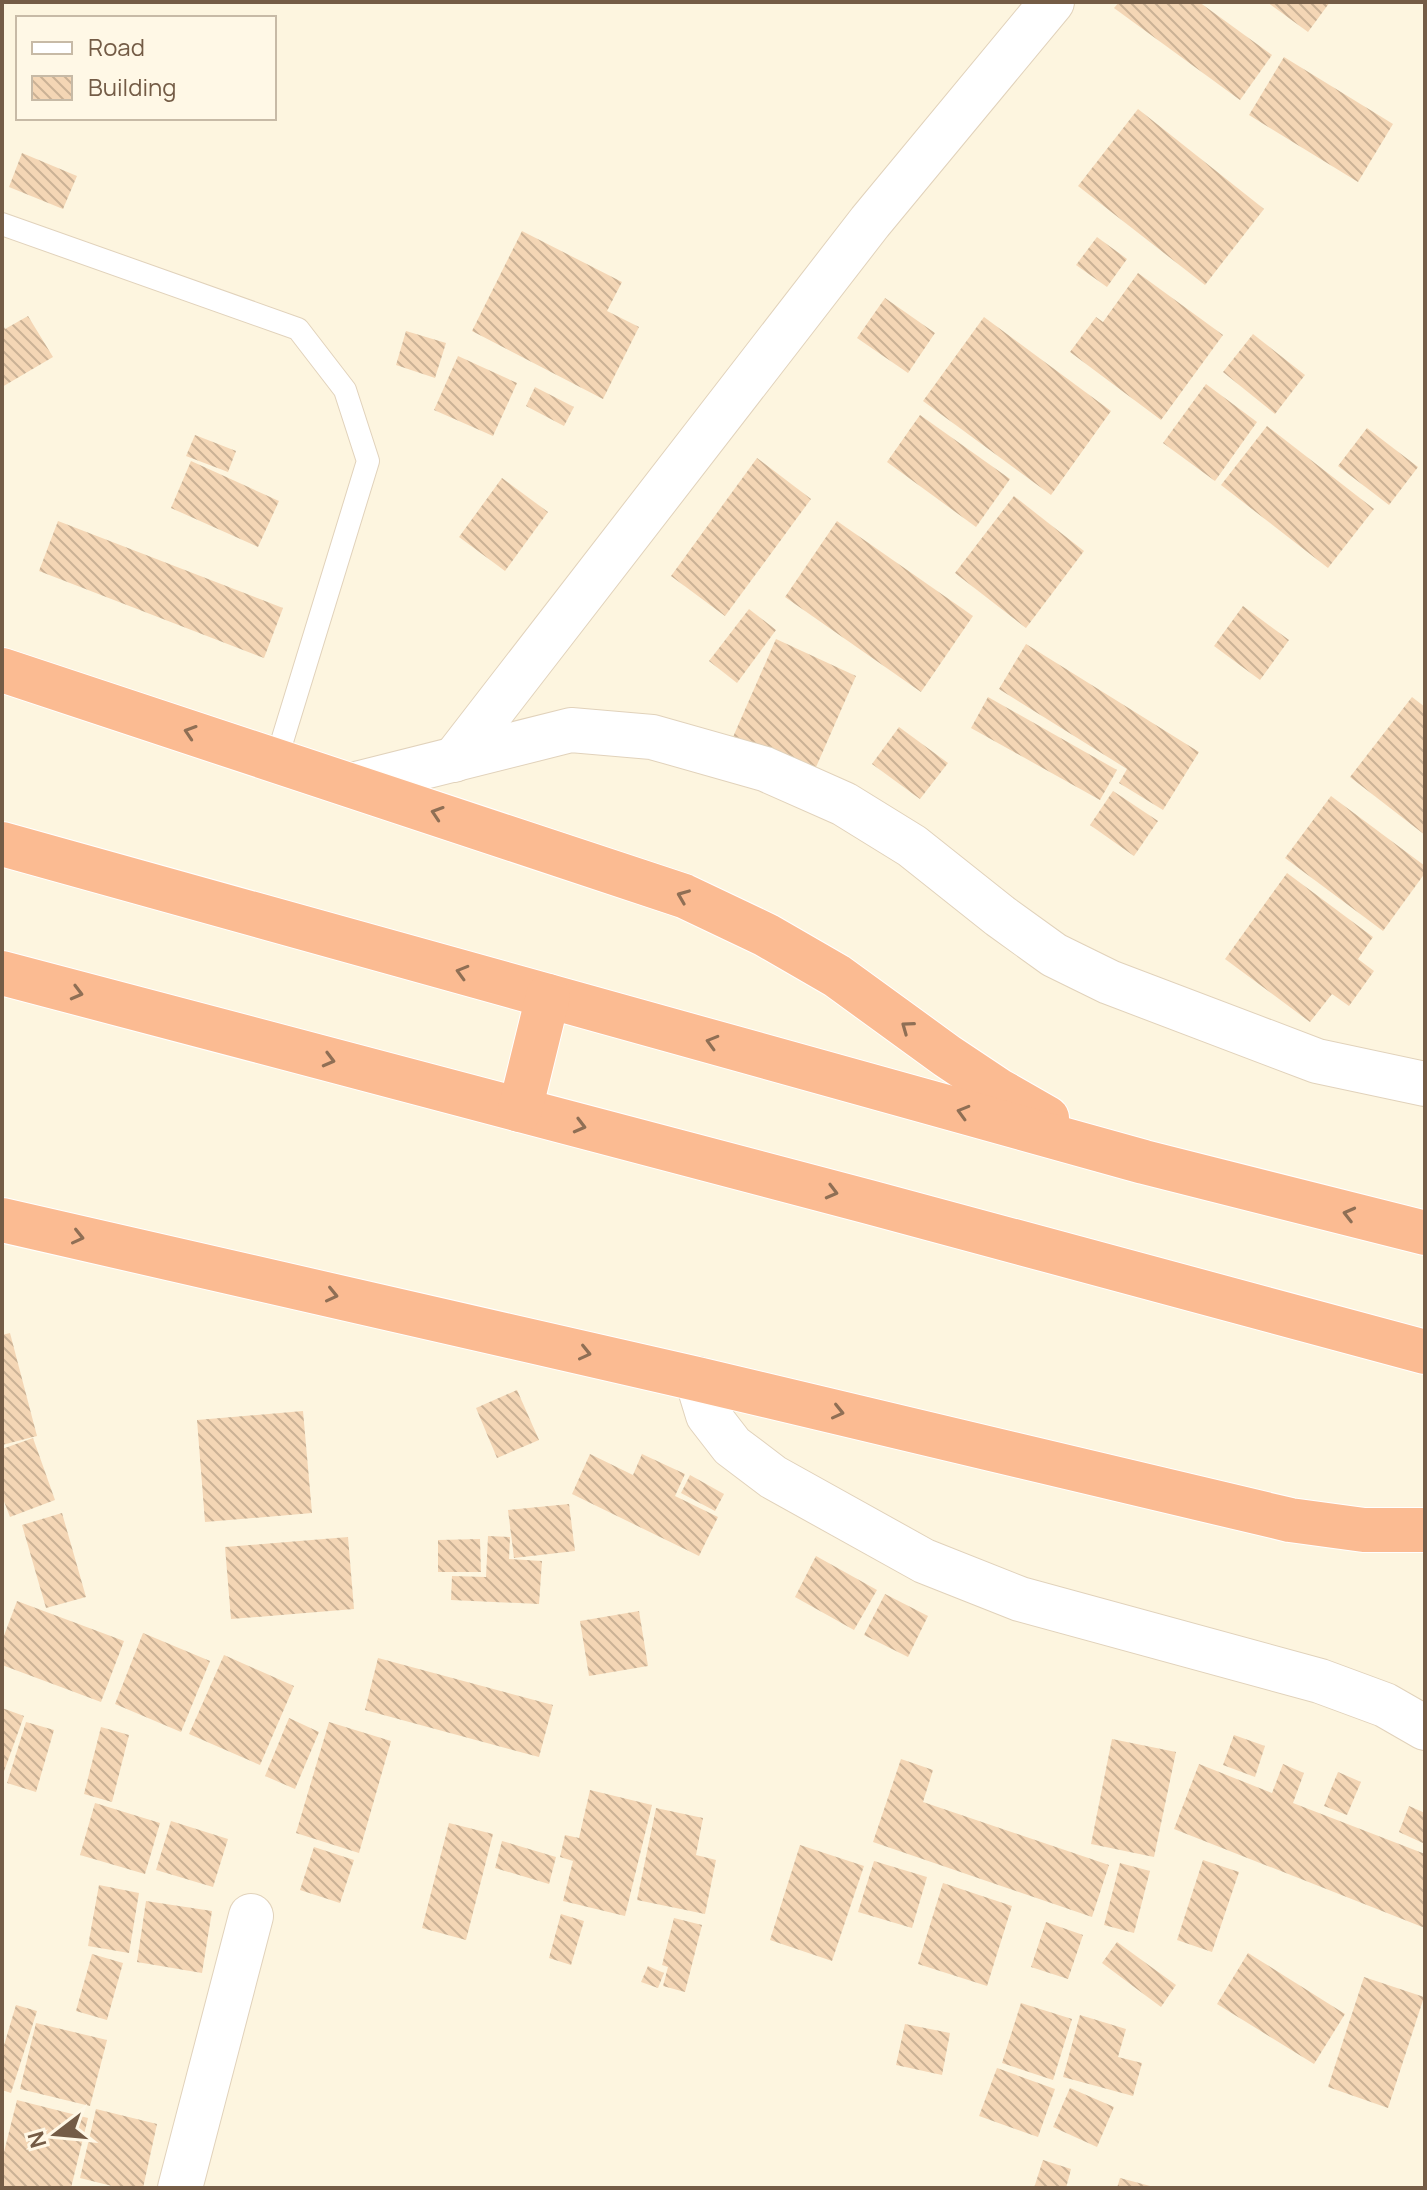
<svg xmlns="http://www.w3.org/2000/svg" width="1427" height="2190" viewBox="0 0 1427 2190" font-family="Manrope,sans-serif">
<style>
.building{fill:url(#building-back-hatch)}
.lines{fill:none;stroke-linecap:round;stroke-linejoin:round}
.lane-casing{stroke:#e1d2bb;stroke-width:24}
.street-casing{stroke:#e1d2bb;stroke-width:46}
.highway-casing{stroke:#fff;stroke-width:46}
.lane{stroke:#fff;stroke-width:22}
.street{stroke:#fff;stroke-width:44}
.highway{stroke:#fbbb92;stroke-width:44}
.oneway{stroke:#8f6f55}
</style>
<defs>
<pattern id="building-back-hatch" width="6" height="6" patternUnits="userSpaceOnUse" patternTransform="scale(2)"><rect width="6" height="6" fill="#f4d6b5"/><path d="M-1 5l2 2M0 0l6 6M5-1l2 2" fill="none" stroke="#cab195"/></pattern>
</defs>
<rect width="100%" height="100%" fill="#fdf5df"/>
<g class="building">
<path d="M1119 2H1199L1272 55 1240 100 1114 8Z"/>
<path d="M1267 2H1330L1308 32Z"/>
<path d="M1284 57 1393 124 1358 182 1249 115Z"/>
<path d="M1138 109 1264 209 1205 285 1078 186Z"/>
<path d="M22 153 77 176 63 209 9 187Z"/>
<path d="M522 231 622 282 607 311 639 327 603 399 472 331Z"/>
<path d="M1097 237 1127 259 1107 287 1076 265Z"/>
<path d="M1138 273 1223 335 1161 420 1070 352 1096 317 1103 322Z"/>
<path d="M885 298 935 333 908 373 857 338Z"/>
<path d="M28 316 53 357 2 387V323L5 329Z"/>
<path d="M984 317 1111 411 1051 495 923 401Z"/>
<path d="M406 331 446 343 435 378 396 365Z"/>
<path d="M1253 334 1305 375 1275 414 1223 372Z"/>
<path d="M458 356 517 383 493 436 434 410Z"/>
<path d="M1206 384 1257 422 1215 481 1163 443Z"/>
<path d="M535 387 574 407 564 426 526 406Z"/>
<path d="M920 415 1010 479 976 527 887 462Z"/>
<path d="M1267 426 1374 509 1328 568 1221 485Z"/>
<path d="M1367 428 1418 467 1389 505 1338 466Z"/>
<path d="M195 435 236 451 228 472 186 456Z"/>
<path d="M757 458 811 499 725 616 671 576Z"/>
<path d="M191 461 279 501 258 547 171 508Z"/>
<path d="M502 478 548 512 505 571 459 537Z"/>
<path d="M1014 496 1084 551 1026 628 955 573Z"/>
<path d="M58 521 283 608 264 658 39 571Z"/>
<path d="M837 521 973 616 921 692 785 597Z"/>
<path d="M1243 606 1289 640 1260 680 1214 646Z"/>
<path d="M749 609 776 630 737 683 709 661Z"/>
<path d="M776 639 856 676 813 774 733 737Z"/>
<path d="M1026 644 1199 752 1163 810 1119 783 1127 769 999 689Z"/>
<path d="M988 697 1117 770 1100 800 971 728Z"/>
<path d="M1412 697 1425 707V835L1350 777Z"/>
<path d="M899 727 948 763 920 799 872 764Z"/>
<path d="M1113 791 1158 821 1134 856 1090 825Z"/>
<path d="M1331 796 1425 866V873L1383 931 1285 858Z"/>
<path d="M1287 873 1373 937 1358 959 1374 971 1349 1006 1332 994 1310 1022 1225 959Z"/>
<path d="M10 1333 37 1436 2 1445V1335Z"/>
<path d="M517 1390 539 1440 497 1458 476 1408Z"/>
<path d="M303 1411 312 1513 205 1522 197 1420Z"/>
<path d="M33 1438 55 1500 10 1517 2 1496V1449Z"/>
<path d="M590 1454 633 1475 642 1454 685 1474 675 1496 718 1517 699 1556 572 1494Z"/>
<path d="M690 1475 724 1494 715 1511 681 1493Z"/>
<path d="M569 1504 575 1551 514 1558 508 1510Z"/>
<path d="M62 1513 86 1597 46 1608 22 1525Z"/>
<path d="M488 1536 510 1537 509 1559 542 1561 539 1604 451 1600 452 1576 486 1577Z"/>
<path d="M348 1537 354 1609 231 1619 225 1547Z"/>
<path d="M480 1539 481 1572H438V1540Z"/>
<path d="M816 1556 877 1590 854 1630 795 1597Z"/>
<path d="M885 1594 928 1616 908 1657 864 1635Z"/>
<path d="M17 1601 124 1641 101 1702 2 1665V1641Z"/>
<path d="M639 1611 648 1666 589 1676 580 1621Z"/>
<path d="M143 1633 210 1661 181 1732 115 1704Z"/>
<path d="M224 1655 294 1686 260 1765 189 1734Z"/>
<path d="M378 1658 553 1705 539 1757 365 1710Z"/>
<path d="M2 1708 24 1716 2 1777Z"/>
<path d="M289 1718 319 1732 295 1789 265 1776Z"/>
<path d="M26 1722 54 1730 36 1792 7 1783Z"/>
<path d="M329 1722 391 1741 359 1853 296 1833Z"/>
<path d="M101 1727 129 1735 112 1802 84 1794Z"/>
<path d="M1234 1735 1265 1746 1255 1777 1223 1765Z"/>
<path d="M1112 1739 1176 1752 1154 1857 1091 1844Z"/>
<path d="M901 1759 933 1770 923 1802 1109 1865 1092 1917 873 1842Z"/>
<path d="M1199 1764 1272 1793 1283 1764 1304 1773 1293 1803 1425 1854V1928L1174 1829Z"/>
<path d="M1338 1772 1361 1782 1347 1815 1324 1806Z"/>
<path d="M590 1790 652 1805 625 1916 563 1901 573 1861 560 1857 565 1835 579 1838Z"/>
<path d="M95 1803 160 1823 145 1874 80 1855Z"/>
<path d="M1409 1806 1425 1813V1844L1399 1832Z"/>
<path d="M656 1808 703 1818 696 1855 716 1860 705 1914 637 1900Z"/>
<path d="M171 1821 228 1839 213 1887 156 1870Z"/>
<path d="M449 1823 493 1834 466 1940 422 1928Z"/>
<path d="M502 1841 556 1857 549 1884 495 1868Z"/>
<path d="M800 1845 864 1866 832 1961 770 1940Z"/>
<path d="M314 1847 354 1860 340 1903 300 1890Z"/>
<path d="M1203 1860 1239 1872 1212 1952 1177 1940Z"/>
<path d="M874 1861 927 1877 912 1928 858 1912Z"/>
<path d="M1120 1863 1150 1871 1134 1933 1104 1925Z"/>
<path d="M943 1883 1012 1906 987 1986 918 1964Z"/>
<path d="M99 1885 139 1893 129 1953 88 1946Z"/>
<path d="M146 1901 212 1911 202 1973 137 1962Z"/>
<path d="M561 1914 584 1921 571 1965 549 1958Z"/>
<path d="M674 1918 702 1925 685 1992 663 1986 668 1967 662 1965Z"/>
<path d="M1046 1922 1083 1935 1068 1979 1031 1967Z"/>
<path d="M1117 1942 1176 1985 1161 2007 1102 1963Z"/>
<path d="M1248 1953 1345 2014 1314 2064 1217 2004Z"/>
<path d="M92 1954 123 1963 107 2020 76 2011Z"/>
<path d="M648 1966 664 1973 658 1988 641 1982Z"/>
<path d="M1364 1977 1424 1997 1388 2108 1328 2087Z"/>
<path d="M1021 2003 1072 2019 1053 2080 1002 2063Z"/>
<path d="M16 2005 37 2011 11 2093 2 2090V2052Z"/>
<path d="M1080 2015 1126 2029 1118 2057 1142 2063 1133 2096 1063 2077Z"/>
<path d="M36 2023 107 2040 90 2106 20 2089Z"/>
<path d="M905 2024 950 2033 942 2075 896 2065Z"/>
<path d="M997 2068 1055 2089 1038 2137 979 2116Z"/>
<path d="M1070 2088 1114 2107 1097 2147 1053 2127Z"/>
<path d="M17 2100 88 2118 71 2188H2V2160Z"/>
<path d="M96 2109 157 2124 143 2188H120L80 2178Z"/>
<path d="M1043 2160 1071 2169 1066 2188H1034Z"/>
<path d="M1120 2178 1154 2187V2188H1117Z"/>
</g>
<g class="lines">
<g class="lane-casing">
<path id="lane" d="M2 224 298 329 345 390 368 461 276 761"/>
</g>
<g class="street-casing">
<g id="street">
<path d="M454 760 870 222 1052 2"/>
<path d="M352 785 571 730 652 737 765 769 844 804 912 846 1000 916 1054 955 1109 982 1317 1061 1425 1084"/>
<path d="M697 1379 708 1415 732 1446 773 1477 924 1561 1020 1599 1320 1681 1385 1705 1425 1728"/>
<path d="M180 2188 251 1916"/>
</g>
</g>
<g class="highway-casing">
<g id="highway">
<path d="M2 670 684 896 766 935 837 976 947 1056 998 1090 1047 1118"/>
<path d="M2 844 1144 1162 1425 1233"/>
<path d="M2 973 869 1202 1425 1352"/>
<path d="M520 1110 548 996"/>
<path d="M2 1220 697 1379 1290 1520 1364 1530H1425"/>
</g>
</g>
<use href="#lane" class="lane"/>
<use href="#street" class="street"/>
<use href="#highway" class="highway"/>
</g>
<defs><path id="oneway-chevron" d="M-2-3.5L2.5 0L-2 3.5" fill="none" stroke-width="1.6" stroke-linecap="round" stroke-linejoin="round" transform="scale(2)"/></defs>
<g class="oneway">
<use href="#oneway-chevron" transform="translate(190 732) rotate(-162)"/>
<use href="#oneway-chevron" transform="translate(437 813) rotate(-162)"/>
<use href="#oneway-chevron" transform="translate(683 896) rotate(-158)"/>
<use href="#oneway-chevron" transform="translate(462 972) rotate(-164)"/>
<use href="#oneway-chevron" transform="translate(77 993) rotate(15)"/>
<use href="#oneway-chevron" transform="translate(907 1027) rotate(-144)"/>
<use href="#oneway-chevron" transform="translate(712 1042) rotate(-164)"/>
<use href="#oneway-chevron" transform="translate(329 1060) rotate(15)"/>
<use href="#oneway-chevron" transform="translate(963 1112) rotate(-164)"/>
<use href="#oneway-chevron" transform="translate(580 1126) rotate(15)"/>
<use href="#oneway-chevron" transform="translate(832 1192) rotate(15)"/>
<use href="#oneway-chevron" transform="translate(1349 1214) rotate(-166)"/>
<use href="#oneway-chevron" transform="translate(78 1237) rotate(13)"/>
<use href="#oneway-chevron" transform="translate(332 1295) rotate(13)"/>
<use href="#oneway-chevron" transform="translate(585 1353) rotate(13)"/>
<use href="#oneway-chevron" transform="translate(838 1412) rotate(13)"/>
</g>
<rect width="1427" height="2190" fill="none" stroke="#745c46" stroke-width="8"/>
<rect x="16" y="16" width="260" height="104" fill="#fff8e6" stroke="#c7baa6" stroke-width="2"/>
<rect x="32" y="42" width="40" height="12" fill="#ffffff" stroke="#c7baa6" stroke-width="2"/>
<text x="88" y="56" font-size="24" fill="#745c46">Road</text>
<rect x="32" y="76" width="40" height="24" fill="url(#building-back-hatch)" stroke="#c7baa6" stroke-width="2"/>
<text x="88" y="96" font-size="24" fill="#745c46">Building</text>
<g transform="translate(56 2134) rotate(254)" stroke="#fff8e6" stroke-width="6" paint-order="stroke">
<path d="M0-6L14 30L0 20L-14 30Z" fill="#745c46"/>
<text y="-12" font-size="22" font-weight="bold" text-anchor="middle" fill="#745c46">N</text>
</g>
</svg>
